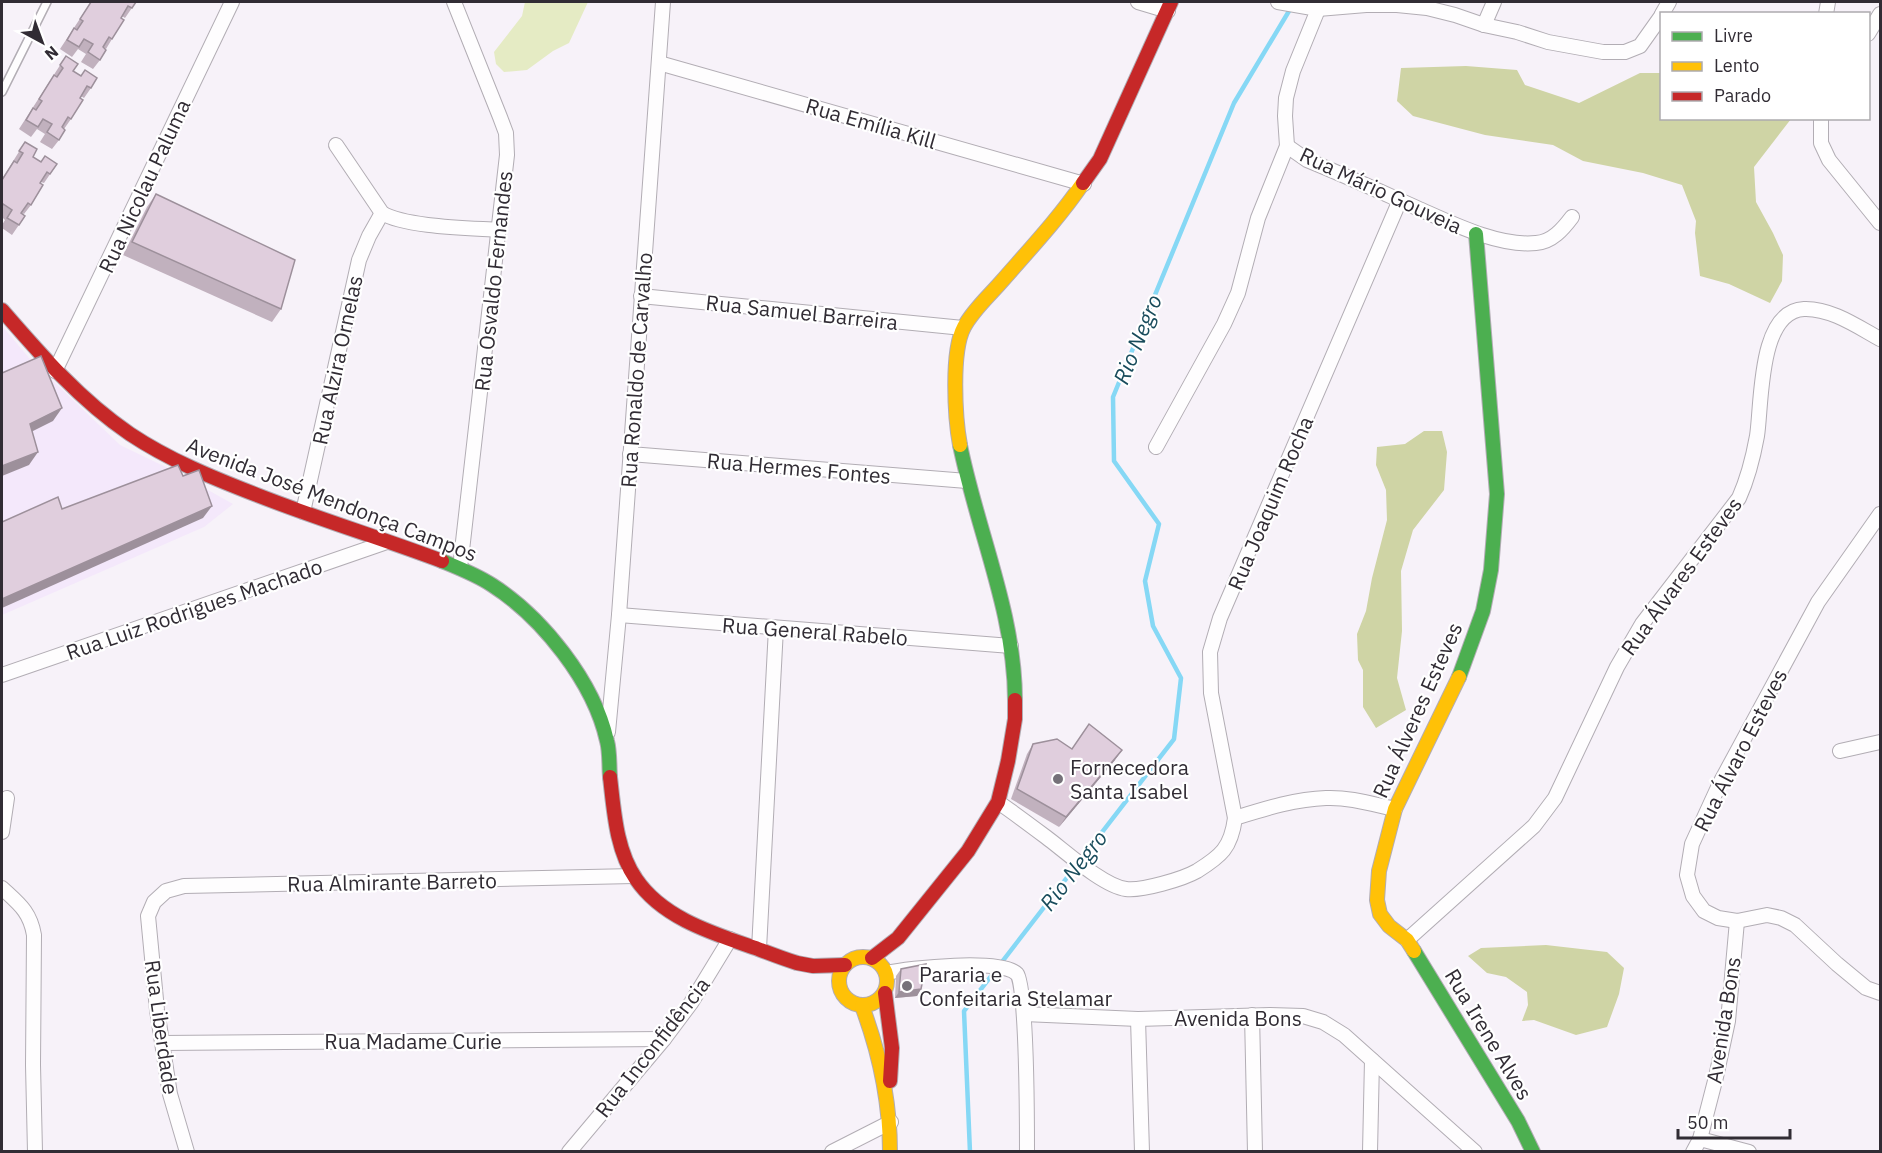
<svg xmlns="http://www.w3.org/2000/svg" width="1882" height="1153" viewBox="0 0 1882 1153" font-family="'IBM Plex Sans',sans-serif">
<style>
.built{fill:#f4e8fb}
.green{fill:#e5ebc4}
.forest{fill:#cfd4a5}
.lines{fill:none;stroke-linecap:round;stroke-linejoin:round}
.stream{stroke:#86d8f5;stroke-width:4.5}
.lane-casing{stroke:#b2adb4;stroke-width:10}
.street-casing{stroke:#b2adb4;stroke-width:16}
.fast-casing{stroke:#b2adb4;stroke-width:16}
.slow-casing{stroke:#b2adb4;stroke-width:16}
.jam-casing{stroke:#b2adb4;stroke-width:16}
.lane{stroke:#fefdfe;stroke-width:7}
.street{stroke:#fefdfe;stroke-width:14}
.fast{stroke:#4caf50;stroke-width:14}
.slow{stroke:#ffc107;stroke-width:14}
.jam{stroke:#c62828;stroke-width:14}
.wall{fill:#c1b1be}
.shaded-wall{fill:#9d909b}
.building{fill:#e0cedd;stroke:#9d909b;stroke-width:1.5}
.poi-dot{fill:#767179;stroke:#fff;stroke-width:2}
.labels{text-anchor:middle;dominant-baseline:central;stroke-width:4.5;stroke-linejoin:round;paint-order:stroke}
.street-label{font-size:21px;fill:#312c34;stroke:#fff}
.poi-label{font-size:21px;fill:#312c34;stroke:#fff;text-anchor:start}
.water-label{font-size:22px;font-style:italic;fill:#194c5c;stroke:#fff}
</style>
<rect width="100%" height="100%" fill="#f7f2f9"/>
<path class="built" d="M2 326 29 358 120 445 172 470 233 504 204 527 2 615Z"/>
<path class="green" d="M525 2H588L569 43 553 51 527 70 504 72 496 64 494 52 522 16Z"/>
<g class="forest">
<path d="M1466 66 1517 70 1525 85 1579 103 1640 73H1661L1662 118 1791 119 1754 167 1756 202 1773 233 1783 255 1782 281 1770 303 1729 284 1700 276 1695 233 1696 221 1682 185 1643 173 1583 161 1553 145 1485 135 1413 116 1397 101 1401 68Z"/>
<path d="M1424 431H1442L1447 452 1444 490 1413 530 1401 571 1402 631 1397 678 1406 710 1376 728 1363 707V670L1358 660 1357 634 1366 611 1372 578 1387 520 1386 490 1376 465 1377 447 1405 444Z"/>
<path d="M1546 945 1607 952 1624 968 1619 994 1607 1027 1576 1035 1534 1020 1522 1021 1528 1005 1527 992 1506 977 1487 973 1468 956 1481 948Z"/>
</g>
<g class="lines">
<path class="stream" d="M970 1152 964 1011 1174 739 1181 678 1153 626 1145 581 1159 524 1114 461 1113 397 1234 103 1292 6"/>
<g class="lane-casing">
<path id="lane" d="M2 92 47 2"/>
</g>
<g class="street-casing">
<g id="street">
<path d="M454 2 500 117 506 133 507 155 460 568"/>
<path d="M1138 2 1168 11"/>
<path d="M1278 2 1318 9 1366 5H1397L1427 8 1455 15 1484 25 1517 32 1548 42 1603 52H1625L1640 46 1662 15"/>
<path d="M1662 14 1669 2"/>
<path d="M1826 14 1828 2"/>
<path d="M1484 25 1494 2"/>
<path d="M1868 34 1880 14"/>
<path d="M659 63 1084 184"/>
<path d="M1821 118V143L1829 160 1880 223"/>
<path d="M336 145 382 213C405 227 469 228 499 230"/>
<path d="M1287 146 1307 160C1344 175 1381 192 1417 208 1451 223 1499 247 1536 243 1552 242 1563 229 1572 217"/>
<path d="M641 296 963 328"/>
<path d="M55 371 232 2"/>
<path d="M1156 447 1224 324 1238 293 1258 218 1287 146 1285 116 1286 98 1293 71 1321 2"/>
<path d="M630 454 967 481"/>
<path d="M303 512 359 260 369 236 382 213"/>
<path d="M1880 514 1818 602 1720 783 1692 844 1687 875 1693 896 1704 911 1718 918 1737 921 1767 915 1781 918 1795 925 1837 964 1866 988 1880 993"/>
<path d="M619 615 1011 646"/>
<path d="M2 675 387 542"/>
<path d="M608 732 619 615 663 2"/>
<path d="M1840 751 1880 742"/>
<path d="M998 802C1014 813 1030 825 1046 837 1065 851 1103 886 1126 889 1142 891 1183 879 1197 871 1221 856 1231 848 1235 818 1264 809 1295 799 1326 798 1349 797 1372 804 1395 809"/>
<path d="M1235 818 1211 693 1210 652 1220 618 1400 200"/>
<path d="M2 832 7 798"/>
<path d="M2 888C18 903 30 911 34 935L33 1065 35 1152"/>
<path d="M1407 940 1534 826 1555 798 1617 667 1642 624 1739 498C1748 478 1753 458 1757 436 1762 404 1758 311 1804 309 1831 308 1858 327 1880 339"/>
<path d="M759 949 776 628"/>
<path d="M887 973C909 968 1002 958 1017 974 1027 985 1027 1127 1027 1152"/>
<path d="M1024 1014 1138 1019 1270 1015 1303 1016 1323 1022 1344 1035 1475 1152"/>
<path d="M1252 1015 1255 1152"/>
<path d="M1138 1019 1142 1152"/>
<path d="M162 1043 664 1039"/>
<path d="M1700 1139 1749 1152"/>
<path d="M187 1152 170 1094 157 1010 148 916 154 902 166 891 184 886 634 876"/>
<path d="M569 1152 664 1039 691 1003 730 939"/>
<path d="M832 1152 891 1122"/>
<path d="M1370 1152 1372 1060"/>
<path d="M1693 1152 1700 1139 1716 1077 1728 1021 1737 921"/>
</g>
</g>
<g class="fast-casing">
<g id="fast">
<path d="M960 445C977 530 1015 613 1015 700"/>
<path d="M442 561C459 568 477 575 492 585 542 617 594 682 607 741 610 752 609 765 610 777"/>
<path d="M1459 677 1483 611 1491 570 1497 494 1476 234"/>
<path d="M1414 951 1518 1121 1533 1152"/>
</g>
</g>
<g class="slow-casing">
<g id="slow">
<path d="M960 445C955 418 951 351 964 327 973 310 989 296 1002 281 1030 249 1059 218 1083 183"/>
<path d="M1414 951 1407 940 1389 926 1380 914 1377 900 1379 871 1395 809 1459 677"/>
<circle cx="863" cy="981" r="24"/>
<path d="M862 1006C880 1054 890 1101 890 1152"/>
</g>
</g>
<g class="jam-casing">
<g id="jam">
<path d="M1083 183 1100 159 1171 2"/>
<path d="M2 310C41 355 80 400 130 434 169 460 213 478 257 495 318 519 381 538 442 561"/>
<path d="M610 777C614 811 616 850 636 879 663 919 715 934 758 949 771 954 784 959 797 963L813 966 845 965"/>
<path d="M872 958 898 938 968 851 998 802 1008 761 1015 719V700"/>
<path d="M885 993 892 1048 890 1081"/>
</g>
</g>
<use href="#lane" class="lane"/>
<use href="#street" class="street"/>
<use href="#fast" class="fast"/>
<use href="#slow" class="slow"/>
<use href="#jam" class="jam"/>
</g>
<g class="wall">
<path d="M91 2H136L125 18 122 16 112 39 106 49 103 47 100 60 93 69 81 62 86 54 78 49 72 57 60 49Z"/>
<path d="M66 56 73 71 91 88 84 98 81 96 71 119 64 129 62 127 59 140 52 149 40 142 45 134 37 129 31 137 19 129Z"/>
<path d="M25 142 33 157 41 162 57 164 44 183 41 182 31 205 24 214 22 213 25 216 12 235 2 228V225L5 220 2 217V179Z"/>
<path d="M156 194 281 309 272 322 123 255 147 207Z"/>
<path d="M1033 744 1072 749 1115 760 1059 827 1011 799 1027 754Z"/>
<path d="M901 969 921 989 917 996 895 998 896 976Z"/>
</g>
<g class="shaded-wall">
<path d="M62 408 53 421 21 437 30 424Z"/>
<path d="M38 452 29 465 2 476V466Z"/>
<path d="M212 506 203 518 2 608V599Z"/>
<path d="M1122 750 1115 760 1059 827 1066 817Z"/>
<path d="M921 989 917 996 895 998 899 992Z"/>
</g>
<g class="building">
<path d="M91 2H136L132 8 128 6 121 18 124 20 112 39 109 37 103 47 106 50 100 60 88 52 93 44 84 39 79 47 67 40 74 28 77 30 83 21 80 19Z"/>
<path d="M66 56 78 64 73 71 81 76 85 70 97 78 91 88 87 86 80 98 83 100 71 119 68 117 62 127 65 130 59 140 47 132 52 124 43 119 38 127 26 120 33 108 36 110 42 101 39 99 54 75 57 77 63 68 60 65Z"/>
<path d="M25 142 37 149 33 157 41 162 45 156 57 164 50 174 47 172 40 183 43 185 31 205 28 203 21 213 25 216 19 225 7 218 12 210 3 204 2 207V180L14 161 17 163 23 153 19 151Z"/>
<path d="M156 194 295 260 281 309 132 242Z"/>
<path d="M41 356 62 408 30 424 38 452 2 466V373Z"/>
<path d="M178 465 183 476 199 470 212 506 2 599V522L58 497 62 509Z"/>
<path d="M1089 724 1122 750 1066 817 1017 789 1033 744 1057 739 1072 749Z"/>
<path d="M926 964 921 989 899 992 901 969Z"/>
</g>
<g class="poi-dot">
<circle cx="1058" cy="779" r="6"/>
<circle cx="907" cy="986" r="6"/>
</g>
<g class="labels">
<g class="street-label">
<text transform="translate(871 123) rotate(16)">Rua Emília Kill</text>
<text transform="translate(144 186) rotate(-65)">Rua Nicolau Paluma</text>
<text transform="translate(1381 190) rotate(25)">Rua Mário Gouveia</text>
<text transform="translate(493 281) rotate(-84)">Rua Osvaldo Fernandes</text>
<text transform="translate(802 312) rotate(6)">Rua Samuel Barreira</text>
<text transform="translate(337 360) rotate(-78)">Rua Alzira Ornelas</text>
<text transform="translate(636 370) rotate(-86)">Rua Ronaldo de Carvalho</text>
<text transform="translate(799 468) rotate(5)">Rua Hermes Fontes</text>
<text transform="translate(332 499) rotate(21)">Avenida José Mendonça Campos</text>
<text transform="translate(1270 503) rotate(-67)">Rua Joaquim Rocha</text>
<text transform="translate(1681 576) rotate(-54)">Rua Álvares Esteves</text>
<text transform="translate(194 609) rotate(-19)">Rua Luiz Rodrigues Machado</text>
<text transform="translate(815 631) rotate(4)">Rua General Rabelo</text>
<text transform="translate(1417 710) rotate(-66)">Rua Álveres Esteves</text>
<text transform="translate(1740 750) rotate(-63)">Rua Álvaro Esteves</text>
<text transform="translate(392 882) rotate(-1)">Rua Almirante Barreto</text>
<text x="1238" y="1018">Avenida Bons</text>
<text transform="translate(1723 1020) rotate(-81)">Avenida Bons</text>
<text transform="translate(162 1027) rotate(82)">Rua Liberdade</text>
<text transform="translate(1489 1034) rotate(59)">Rua Irene Alves</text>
<text x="413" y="1041">Rua Madame Curie</text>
<text transform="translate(652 1047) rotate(-52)">Rua Inconfidência</text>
</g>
<g class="poi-label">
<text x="1070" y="767">Fornecedora<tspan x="1070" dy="24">Santa Isabel</tspan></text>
<text x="919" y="974">Pararia e<tspan x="919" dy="24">Confeitaria Stelamar</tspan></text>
</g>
<g class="water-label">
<text transform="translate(1137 339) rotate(-68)">Rio Negro</text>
<text transform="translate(1073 870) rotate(-52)">Rio Negro</text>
</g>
</g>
<rect width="1882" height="1153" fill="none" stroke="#312c34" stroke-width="6"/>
<rect x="1660" y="12" width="210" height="108" fill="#ffffff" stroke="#adabae" stroke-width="1.5"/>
<rect x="1672" y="32" width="30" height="9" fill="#4caf50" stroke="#adabae" stroke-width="1.5"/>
<text x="1714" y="42" font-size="18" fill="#312c34">Livre</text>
<rect x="1672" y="62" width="30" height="9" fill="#ffc107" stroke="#adabae" stroke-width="1.5"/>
<text x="1714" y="72" font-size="18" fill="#312c34">Lento</text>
<rect x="1672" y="92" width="30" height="9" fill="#c62828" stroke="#adabae" stroke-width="1.5"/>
<text x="1714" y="102" font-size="18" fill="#312c34">Parado</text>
<g transform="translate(42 42) rotate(139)" stroke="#ffffff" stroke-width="4.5" paint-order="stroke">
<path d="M0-4.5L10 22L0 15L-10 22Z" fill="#312c34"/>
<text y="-9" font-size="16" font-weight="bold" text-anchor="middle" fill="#312c34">N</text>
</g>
<path d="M1678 1129v9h112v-9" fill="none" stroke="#312c34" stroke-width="3"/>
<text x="1687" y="1129" font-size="18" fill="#312c34" stroke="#ffffff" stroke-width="4.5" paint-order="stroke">50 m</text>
</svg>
